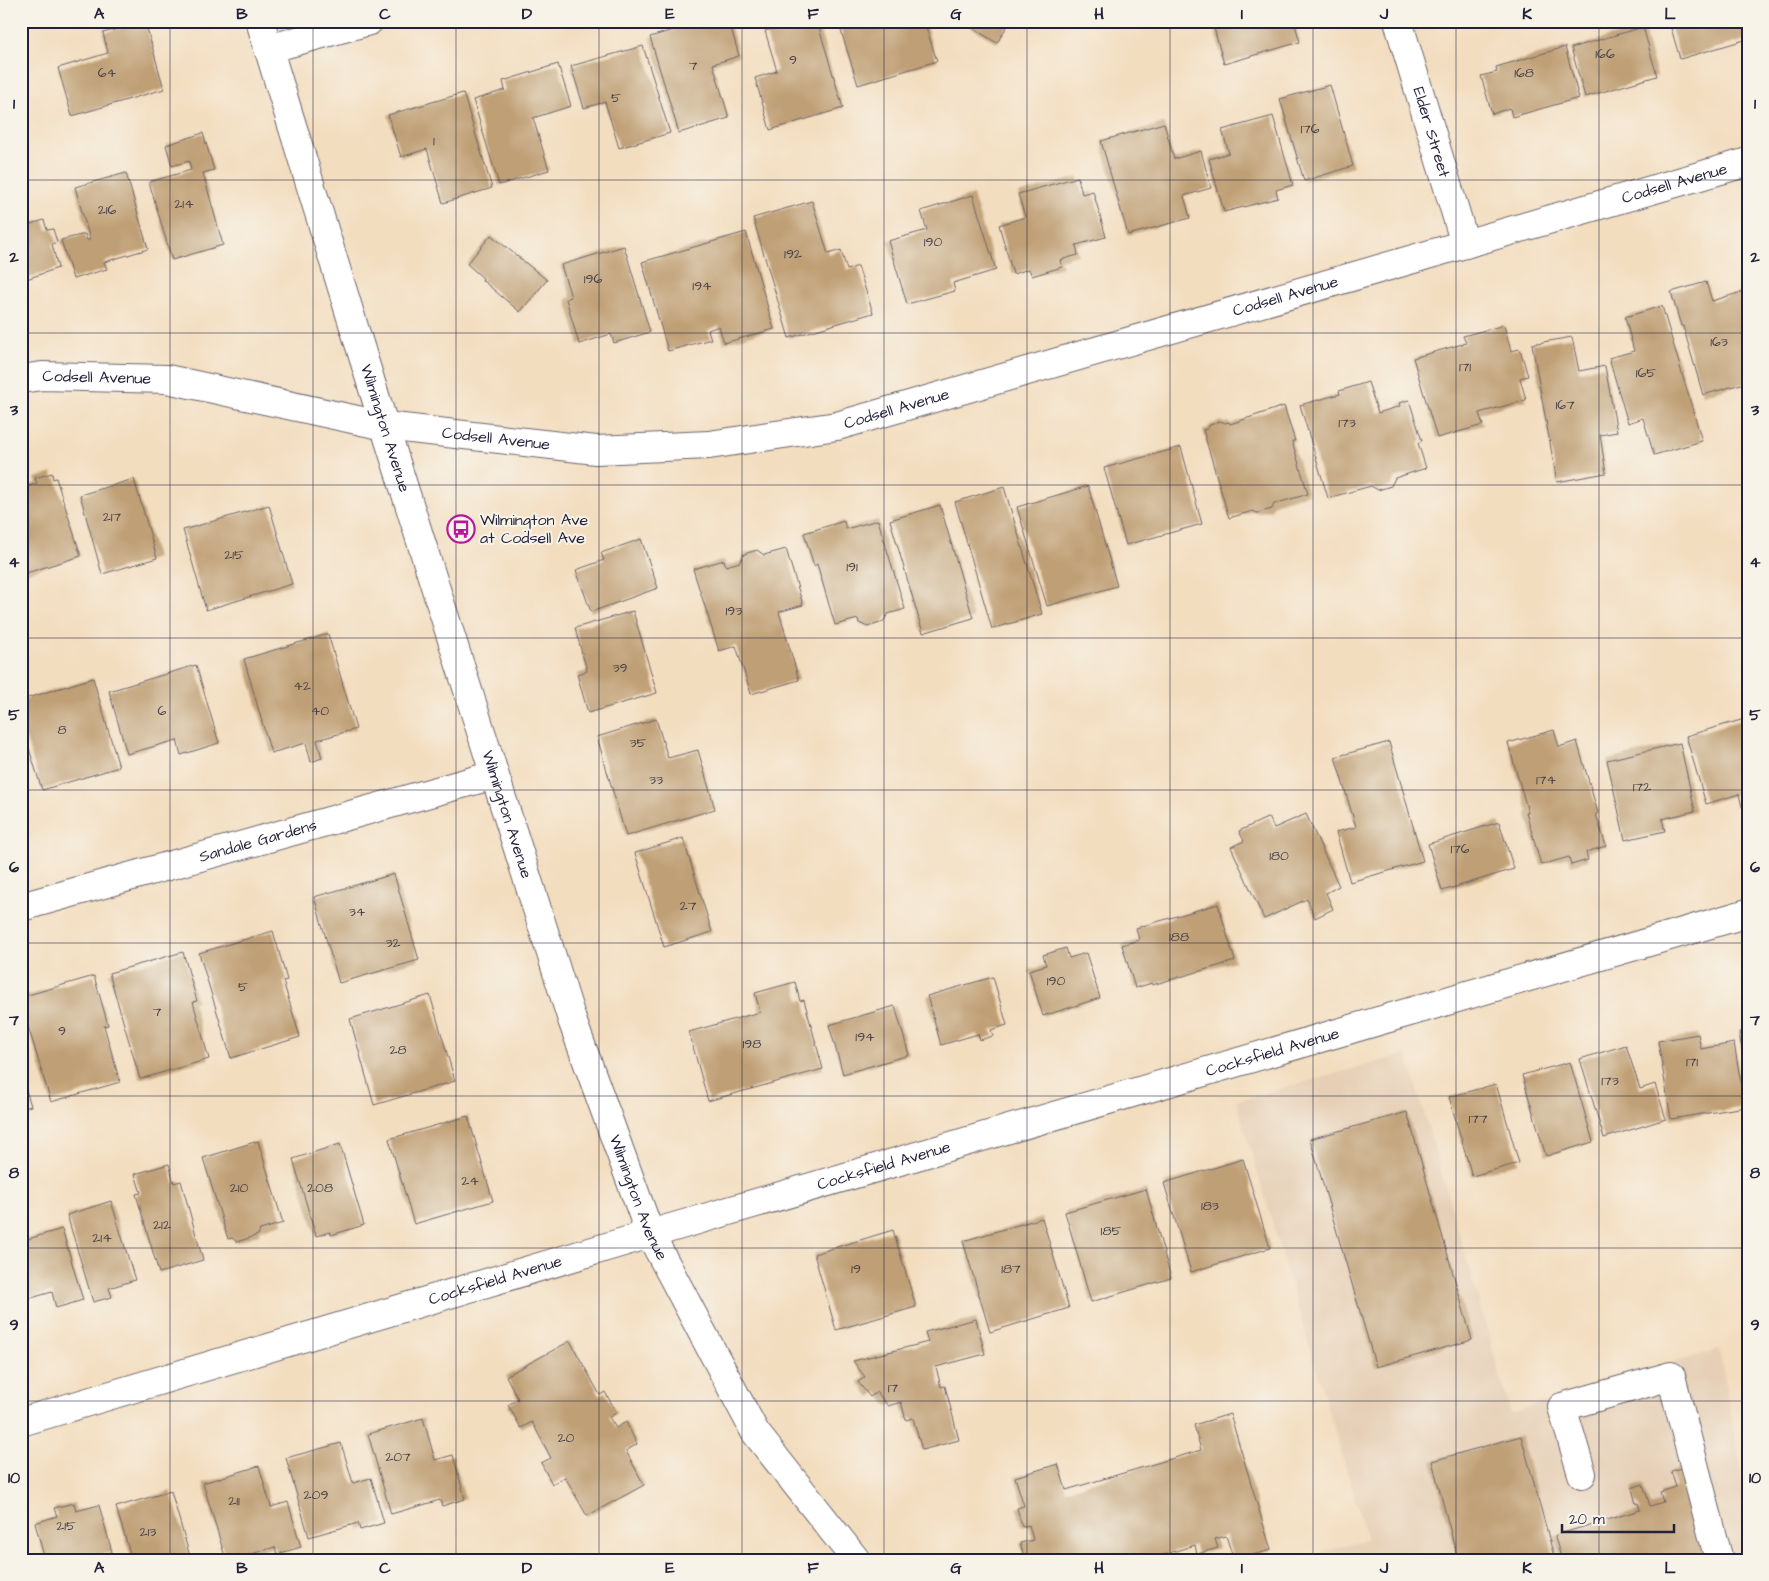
<svg xmlns="http://www.w3.org/2000/svg" width="1769" height="1581" font-family="'Architects Daughter',sans-serif">
	<style>
		.built { fill: #e6cfb6 }
		.building { fill: #bf9f74 }
		.lines { fill: none; stroke-linecap: round; stroke-linejoin: round }
		.minor-casing { stroke: #6b6369; stroke-width: 30 }
		.minor { stroke: #fff; stroke-width: 28 }
		.grid { fill: none; stroke: #22223b; stroke-width: 1; stroke-opacity: 0.55 }
		.labels { text-anchor: middle; dominant-baseline: central; stroke-width: 4; stroke-linejoin: round; paint-order: stroke }
		.number-label { font-size: 14px; fill: #494149 }
		.street-label { font-size: 16px; fill: #22223b; stroke: #f7f3e8 }
		.poi-label { font-size: 16px; fill: #22223b; stroke: #f7f3e8; text-anchor: start }
		.neatline { fill: none; stroke: #22223b; stroke-width: 2 }
		.grid-label { font-size: 16px; text-anchor: middle; font-weight: bold; fill: #22223b }
	</style>
	<rect width="100%" height="100%" fill="#f7f3e8"/>
	<filter id="ink" filterUnits="userSpaceOnUse"><feTurbulence type="fractalNoise" baseFrequency=".02" numOctaves="2"/><feDisplacementMap in="SourceGraphic" scale="10" xChannelSelector="R" yChannelSelector="G"/><feConvolveMatrix kernelMatrix="1 2 1 2 8 2 1 2 1" color-interpolation-filters="sRGB"/></filter>
	<filter id="wash" filterUnits="userSpaceOnUse"><feTurbulence type="fractalNoise" baseFrequency=".0096" numOctaves="4" result="noise"/><feDisplacementMap in="SourceGraphic" scale="20" xChannelSelector="R" yChannelSelector="G"/><feGaussianBlur stdDeviation="1.12" result="paint"/><feColorMatrix in="noise" values="0 0 0 0 0 0 0 0 0 0 0 0 0 0 0 0 0 1.4 0 .05"/><feComposite in="paint" operator="in"/></filter>
	<g filter="url(#wash)">
		<rect width="100%" height="100%" fill="#f3ddbf"/>
		<!-- built -->
		<path class="built" d="M 1407,1054 L 1511,1413 L 1719,1349 L 1748,1507 L 1748,1560 L 1294,1560 L 1367,1539 L 1236,1101 Z"/>
		<g id="blocks">
			<!-- building -->
			<path class="building" d="M 145,21 L 164,89 L 72,116 L 58,68 L 108,53 L 103,33 Z
				M 703,21 L 729,21 L 739,56 L 713,64 L 729,118 L 679,133 L 650,37 Z
				M 798,21 L 817,21 L 843,108 L 770,130 L 755,78 L 777,71 L 765,31 Z
				M 838,21 L 888,21 L 890,27 L 910,21 L 924,21 L 937,61 L 858,85 Z
				M 961,21 L 1010,21 L 997,43 Z
				M 1212,21 L 1294,21 L 1300,42 L 1224,64 Z
				M 1669,21 L 1748,21 L 1748,39 L 1680,59 Z
				M 1643,27 L 1657,76 L 1585,97 L 1571,48 Z
				M 643,46 L 670,133 L 619,148 L 605,102 L 584,108 L 571,66 Z
				M 1565,47 L 1579,98 L 1512,117 L 1510,108 L 1492,114 L 1481,76 L 1497,72 L 1496,67 Z
				M 558,64 L 571,106 L 533,118 L 549,170 L 499,185 L 473,100 L 505,90 L 503,81 Z
				M 1330,85 L 1353,166 L 1304,181 L 1280,99 Z
				M 463,93 L 492,188 L 443,203 L 427,149 L 401,157 L 388,115 Z
				M 1273,116 L 1293,185 L 1276,190 L 1278,198 L 1224,212 L 1209,159 L 1229,153 L 1222,130 Z
				M 1164,123 L 1174,159 L 1201,151 L 1211,188 L 1184,196 L 1190,218 L 1128,235 L 1101,141 Z
				M 203,133 L 214,170 L 203,173 L 223,245 L 172,260 L 149,182 L 191,170 L 189,161 L 172,166 L 166,145 Z
				M 126,173 L 148,249 L 104,262 L 107,269 L 73,279 L 61,240 L 85,234 L 87,240 L 90,240 L 75,187 Z
				M 1078,177 L 1082,194 L 1093,191 L 1106,237 L 1076,245 L 1078,255 L 1060,260 L 1062,267 L 1032,276 L 1029,269 L 1013,274 L 999,225 L 1025,217 L 1018,194 Z
				M 973,195 L 996,270 L 953,283 L 955,291 L 907,304 L 888,241 L 927,230 L 921,211 Z
				M 812,201 L 828,254 L 841,250 L 847,270 L 858,266 L 873,313 L 789,338 L 753,218 Z
				M 44,220 L 47,230 L 53,229 L 57,242 L 52,244 L 58,268 L 21,281 L 21,227 Z
				M 746,232 L 774,329 L 724,343 L 719,326 L 708,330 L 711,339 L 668,351 L 642,262 Z
				M 491,235 L 547,280 L 520,312 L 482,280 L 483,278 L 467,264 Z
				M 624,246 L 650,332 L 614,343 L 611,334 L 579,344 L 566,299 L 571,297 L 561,265 Z
				M 1706,282 L 1712,301 L 1748,290 L 1748,382 L 1703,395 L 1683,326 L 1681,326 L 1671,292 Z
				M 1662,306 L 1702,441 L 1654,455 L 1643,418 L 1628,423 L 1609,358 L 1634,351 L 1625,317 Z
				M 1504,325 L 1511,351 L 1520,349 L 1528,376 L 1520,378 L 1526,400 L 1479,413 L 1483,425 L 1437,438 L 1413,358 L 1466,343 L 1463,336 Z
				M 1572,337 L 1579,371 L 1605,366 L 1617,432 L 1600,435 L 1606,473 L 1557,482 L 1532,344 Z
				M 1368,382 L 1378,413 L 1400,406 L 1399,403 L 1409,400 L 1422,441 L 1418,443 L 1426,468 L 1395,478 L 1391,486 L 1378,490 L 1371,486 L 1328,498 L 1300,405 L 1340,394 L 1339,391 Z
				M 1284,406 L 1295,441 L 1292,441 L 1308,494 L 1274,504 L 1272,509 L 1257,513 L 1253,511 L 1229,518 L 1203,430 L 1207,429 L 1210,425 L 1221,421 L 1225,423 L 1229,422 L 1230,424 Z
				M 1181,447 L 1202,524 L 1126,545 L 1104,468 Z
				M 52,473 L 53,479 L 56,478 L 81,556 L 26,573 L 21,557 L 21,489 L 37,483 L 35,478 Z
				M 134,479 L 157,558 L 102,574 L 80,495 Z
				M 1088,486 L 1117,586 L 1047,606 L 1017,507 Z
				M 1004,487 L 1042,614 L 992,629 L 955,502 Z
				M 269,505 L 292,584 L 206,610 L 183,530 Z
				M 940,505 L 973,618 L 923,633 L 890,520 Z
				M 878,520 L 905,609 L 888,614 L 883,622 L 868,627 L 859,623 L 858,619 L 835,625 L 817,564 L 814,566 L 804,533 L 844,521 L 846,529 Z
				M 641,539 L 658,588 L 591,612 L 576,570 L 604,560 L 601,553 Z
				M 786,549 L 803,605 L 779,612 L 799,680 L 751,694 L 736,646 L 719,651 L 693,569 L 724,560 L 726,566 L 740,562 L 744,554 L 757,550 L 764,555 Z
				M 633,611 L 657,693 L 588,713 L 577,674 L 587,671 L 575,628 Z
				M 328,634 L 356,729 L 317,740 L 322,758 L 311,762 L 306,743 L 271,753 L 244,659 Z
				M 196,665 L 219,743 L 181,755 L 177,740 L 127,754 L 109,691 Z
				M 93,678 L 119,767 L 42,790 L 21,723 L 21,700 Z
				M 1748,718 L 1748,805 L 1742,807 L 1739,794 L 1706,804 L 1686,736 Z
				M 656,719 L 668,758 L 698,750 L 715,809 L 626,836 L 597,737 Z
				M 1554,730 L 1559,747 L 1577,741 L 1598,813 L 1596,814 L 1606,846 L 1586,852 L 1588,860 L 1571,865 L 1569,857 L 1541,865 L 1526,812 L 1528,812 L 1508,743 Z
				M 1389,742 L 1423,861 L 1350,882 L 1336,832 L 1356,827 L 1335,757 Z
				M 1680,743 L 1695,811 L 1662,819 L 1665,831 L 1625,840 L 1607,760 Z
				M 21,772 L 27,790 L 21,792 Z
				M 1306,814 L 1339,886 L 1326,893 L 1333,909 L 1315,918 L 1307,899 L 1264,919 L 1231,847 L 1244,841 L 1239,831 L 1269,817 L 1274,828 Z
				M 1499,822 L 1514,869 L 1442,891 L 1428,844 Z
				M 683,838 L 712,932 L 664,947 L 635,853 Z
				M 394,874 L 419,960 L 339,983 L 314,897 Z
				M 1218,904 L 1235,961 L 1152,985 L 1152,983 L 1135,988 L 1122,945 L 1139,940 L 1136,928 Z
				M 273,931 L 287,980 L 283,981 L 300,1037 L 231,1058 L 199,953 Z
				M 1066,948 L 1069,958 L 1086,953 L 1100,998 L 1043,1016 L 1029,970 L 1046,965 L 1043,955 Z
				M 183,952 L 197,1001 L 193,1002 L 209,1059 L 140,1079 L 109,973 Z
				M 94,976 L 108,1025 L 104,1026 L 120,1082 L 51,1102 L 21,1003 L 21,997 Z
				M 993,977 L 1007,1025 L 991,1030 L 993,1036 L 980,1040 L 978,1034 L 941,1045 L 927,996 Z
				M 795,982 L 800,1001 L 804,1000 L 823,1069 L 708,1101 L 689,1032 L 760,1012 L 755,993 Z
				M 430,995 L 455,1081 L 374,1105 L 350,1019 Z
				M 895,1006 L 909,1055 L 843,1074 L 829,1025 Z
				M 1748,1030 L 1748,1078 L 1747,1078 L 1739,1032 Z
				M 1698,1034 L 1701,1049 L 1734,1043 L 1745,1107 L 1671,1119 L 1658,1041 Z
				M 1626,1045 L 1640,1089 L 1655,1084 L 1666,1119 L 1604,1138 L 1580,1059 Z
				M 1570,1062 L 1593,1142 L 1546,1156 L 1522,1075 Z
				M 21,1074 L 31,1106 L 21,1109 Z
				M 1496,1084 L 1519,1163 L 1472,1176 L 1449,1097 Z
				M 1407,1112 L 1472,1340 L 1376,1367 L 1310,1139 Z
				M 468,1116 L 493,1201 L 414,1224 L 389,1139 Z
				M 258,1141 L 283,1223 L 260,1230 L 258,1235 L 237,1242 L 232,1238 L 228,1239 L 203,1158 Z
				M 340,1144 L 364,1225 L 331,1235 L 330,1232 L 316,1236 L 293,1159 Z
				M 1243,1159 L 1270,1248 L 1191,1272 L 1164,1183 Z
				M 169,1164 L 174,1183 L 181,1181 L 203,1260 L 159,1273 L 136,1194 L 141,1193 L 135,1174 Z
				M 1146,1189 L 1171,1278 L 1091,1302 L 1065,1212 Z
				M 111,1201 L 135,1280 L 109,1288 L 112,1297 L 93,1302 L 67,1215 Z
				M 1042,1218 L 1069,1308 L 990,1332 L 963,1241 Z
				M 62,1229 L 83,1300 L 56,1308 L 52,1292 L 21,1301 L 21,1241 Z
				M 893,1230 L 916,1307 L 836,1330 L 814,1254 Z
				M 976,1319 L 985,1354 L 936,1367 L 941,1387 L 945,1386 L 959,1440 L 922,1450 L 913,1418 L 906,1420 L 901,1402 L 888,1406 L 877,1392 L 870,1397 L 858,1382 L 865,1377 L 853,1361 L 928,1342 L 925,1332 Z
				M 570,1341 L 600,1395 L 605,1392 L 617,1413 L 609,1417 L 616,1428 L 626,1422 L 637,1444 L 626,1451 L 644,1485 L 587,1516 L 565,1477 L 552,1484 L 541,1463 L 551,1458 L 532,1422 L 521,1428 L 508,1405 L 518,1399 L 506,1376 Z
				M 1230,1414 L 1271,1550 L 1234,1560 L 1226,1536 L 1215,1539 L 1218,1548 L 1197,1554 L 1195,1545 L 1147,1560 L 1025,1560 L 1020,1543 L 1033,1540 L 1029,1525 L 1022,1527 L 1017,1508 L 1024,1506 L 1015,1477 L 1058,1464 L 1066,1490 L 1201,1450 L 1194,1425 Z
				M 423,1418 L 435,1460 L 453,1455 L 465,1499 L 442,1506 L 440,1500 L 391,1514 L 368,1434 Z
				M 1521,1436 L 1555,1560 L 1458,1560 L 1432,1461 Z
				M 341,1443 L 353,1483 L 371,1478 L 384,1523 L 360,1530 L 358,1523 L 309,1537 L 286,1458 Z
				M 259,1466 L 271,1507 L 288,1502 L 301,1547 L 277,1554 L 275,1547 L 232,1560 L 226,1560 L 203,1483 Z
				M 1682,1468 L 1709,1560 L 1562,1560 L 1555,1538 L 1556,1535 L 1640,1510 L 1638,1503 L 1636,1504 L 1632,1488 L 1643,1484 L 1650,1506 L 1663,1502 L 1660,1492 L 1676,1487 L 1671,1471 Z
				M 171,1491 L 191,1560 L 132,1560 L 116,1507 Z
				M 74,1503 L 76,1511 L 99,1505 L 112,1552 L 85,1560 L 45,1560 L 35,1523 L 57,1516 L 54,1508 Z"/>
		</g>
	</g>
	<g filter="url(#ink)">
		<use href="#blocks" fill-opacity="0" stroke="#6b6369" stroke-width="1"/>
		<g class="lines">
			<!-- minor casing -->
			<g class="minor-casing">
				<g id="minor">
					<path id="s1" d="M 260,21 L 381,415 L 572,1020 L 650,1234 L 755,1432 L 856,1560"/>
					<path id="s2" d="M 1398,21 L 1465,244"/>
					<path d="M 268,49 L 369,21"/>
					<path id="s3" d="M 21,379 L 42,376 L 167,379 L 385,426 L 596,450 L 709,445 L 837,426 L 1748,162"/>
					<path id="s4" d="M 21,907 L 494,775"/>
					<path id="s5" d="M 21,1422 L 650,1234 L 1748,913"/>
					<path d="M 1582,1474 L 1562,1407 L 1671,1376 L 1719,1560"/>
				</g>
			</g>
			<!-- minor -->
			<use href="#minor" class="minor"/>
		</g>
	</g>
	<!-- grid -->
	<path class="grid" d="M 170,21 L 170,1560M 313,21 L 313,1560M 456,21 L 456,1560M 599,21 L 599,1560M 742,21 L 742,1560M 884,21 L 884,1560M 1027,21 L 1027,1560M 1170,21 L 1170,1560M 1313,21 L 1313,1560M 1456,21 L 1456,1560M 1599,21 L 1599,1560M 21,180 L 1748,180M 21,333 L 1748,333M 21,485 L 1748,485M 21,638 L 1748,638M 21,790 L 1748,790M 21,943 L 1748,943M 21,1096 L 1748,1096M 21,1248 L 1748,1248M 21,1401 L 1748,1401"/>
	<!-- icons -->
	<defs>
		<g id="bus-ring" transform="scale(1.4375)"><circle r="9.5" fill="#f7f3e8" stroke="#b5179e" stroke-width="1.5"/><path d="M-5-6H5V4H4V6H2V4H-2V6H-4V4H-5ZM-3.5-4V0h7V-4ZM-3.5 1.2v1.5H-2V1.2ZM2 1.2v1.5H3.5V1.2Z" fill="#b5179e"/></g>
	</defs>
	<g fill-rule="evenodd">
		<use href="#bus-ring" x="461" y="529"/>
	</g>
	<g class="labels">
		<!-- number labels -->
		<g class="number-label">
			<text x="1605" y="54">166</text>
			<text x="793" y="60">9</text>
			<text x="693" y="66">7</text>
			<text x="107" y="73">64</text>
			<text x="1524" y="73">168</text>
			<text x="616" y="98">5</text>
			<text x="1310" y="129">176</text>
			<text x="434" y="141">1</text>
			<text x="184" y="204">214</text>
			<text x="107" y="210">216</text>
			<text x="933" y="242">190</text>
			<text x="793" y="254">192</text>
			<text x="593" y="279">196</text>
			<text x="702" y="286">194</text>
			<text x="1719" y="342">163</text>
			<text x="1465" y="367">171</text>
			<text x="1646" y="373">165</text>
			<text x="1565" y="405">167</text>
			<text x="1347" y="423">173</text>
			<text x="112" y="517">217</text>
			<text x="234" y="555">215</text>
			<text x="852" y="567">191</text>
			<text x="734" y="611">193</text>
			<text x="620" y="668">39</text>
			<text x="302" y="686">42</text>
			<text x="162" y="711">6</text>
			<text x="320" y="711">40</text>
			<text x="62" y="730">8</text>
			<text x="638" y="743">35</text>
			<text x="656" y="780">33</text>
			<text x="1546" y="780">174</text>
			<text x="1642" y="787">172</text>
			<text x="1460" y="849">176</text>
			<text x="1279" y="856">180</text>
			<text x="688" y="906">27</text>
			<text x="357" y="912">34</text>
			<text x="1179" y="937">188</text>
			<text x="393" y="943">32</text>
			<text x="1056" y="981">190</text>
			<text x="243" y="987">5</text>
			<text x="157" y="1012">7</text>
			<text x="62" y="1031">9</text>
			<text x="865" y="1037">194</text>
			<text x="752" y="1044">198</text>
			<text x="398" y="1050">28</text>
			<text x="1692" y="1062">171</text>
			<text x="1610" y="1081">173</text>
			<text x="1478" y="1119">177</text>
			<text x="470" y="1181">24</text>
			<text x="239" y="1188">210</text>
			<text x="320" y="1188">208</text>
			<text x="1210" y="1206">183</text>
			<text x="162" y="1225">212</text>
			<text x="1111" y="1231">185</text>
			<text x="102" y="1238">214</text>
			<text x="856" y="1269">19</text>
			<text x="1011" y="1269">187</text>
			<text x="893" y="1388">17</text>
			<text x="566" y="1438">20</text>
			<text x="398" y="1457">207</text>
			<text x="316" y="1495">209</text>
			<text x="234" y="1501">211</text>
			<text x="66" y="1526">215</text>
			<text x="148" y="1532">213</text>
		</g>
		<!-- street labels -->
		<g class="street-label">
			<text stroke="none"><textPath href="#s2" startOffset="116">Elder Street</textPath></text>
			<text stroke="none"><textPath href="#s3" startOffset="1696">Codsell Avenue</textPath></text>
			<text stroke="none"><textPath href="#s3" startOffset="1291">Codsell Avenue</textPath></text>
			<text stroke="none"><textPath href="#s3" startOffset="76">Codsell Avenue</textPath></text>
			<text stroke="none"><textPath href="#s3" startOffset="886">Codsell Avenue</textPath></text>
			<text stroke="none"><textPath href="#s1" startOffset="426">Wilmington Avenue</textPath></text>
			<text stroke="none"><textPath href="#s3" startOffset="481">Codsell Avenue</textPath></text>
			<text stroke="none"><textPath href="#s1" startOffset="831">Wilmington Avenue</textPath></text>
			<text stroke="none"><textPath href="#s4" startOffset="246">Sandale Gardens</textPath></text>
			<text stroke="none"><textPath href="#s5" startOffset="1305">Cocksfield Avenue</textPath></text>
			<text stroke="none"><textPath href="#s5" startOffset="900">Cocksfield Avenue</textPath></text>
			<text stroke="none"><textPath href="#s1" startOffset="1236">Wilmington Avenue</textPath></text>
			<text stroke="none"><textPath href="#s5" startOffset="495">Cocksfield Avenue</textPath></text>
		</g>
		<!-- poi labels -->
		<g class="poi-label">
			<text x="480" y="520">Wilmington Ave<tspan x="480" dy="18">at Codsell Ave</tspan></text>
		</g>
	</g>
	<!-- margin -->
	<rect width="1769" height="1581" fill="none" stroke="#f7f3e8" stroke-width="55"/>
	<!-- scale -->
	<path d="M1562 1524v8h112v-8" fill="none" stroke="#22223b" stroke-width="2.5"/>
	<text x="1569" y="1524" font-size="15" fill="#22223b" stroke="#f7f3e8" stroke-width="4" paint-order="stroke">20 m</text>
	<rect x="28" y="28" width="1714" height="1526" class="neatline"/>
	<g class="grid-label">
		<text x="99" y="19">A</text>
		<text x="242" y="19">B</text>
		<text x="385" y="19">C</text>
		<text x="527" y="19">D</text>
		<text x="670" y="19">E</text>
		<text x="813" y="19">F</text>
		<text x="956" y="19">G</text>
		<text x="1099" y="19">H</text>
		<text x="1242" y="19">I</text>
		<text x="1384" y="19">J</text>
		<text x="1527" y="19">K</text>
		<text x="1670" y="19">L</text>
		<text x="14" y="109">1</text>
		<text x="1755" y="109">1</text>
		<text x="14" y="262">2</text>
		<text x="1755" y="262">2</text>
		<text x="14" y="415">3</text>
		<text x="1755" y="415">3</text>
		<text x="14" y="567">4</text>
		<text x="1755" y="567">4</text>
		<text x="14" y="720">5</text>
		<text x="1755" y="720">5</text>
		<text x="14" y="872">6</text>
		<text x="1755" y="872">6</text>
		<text x="14" y="1025">7</text>
		<text x="1755" y="1025">7</text>
		<text x="14" y="1178">8</text>
		<text x="1755" y="1178">8</text>
		<text x="14" y="1330">9</text>
		<text x="1755" y="1330">9</text>
		<text x="14" y="1483">10</text>
		<text x="1755" y="1483">10</text>
		<text x="99" y="1573">A</text>
		<text x="242" y="1573">B</text>
		<text x="385" y="1573">C</text>
		<text x="527" y="1573">D</text>
		<text x="670" y="1573">E</text>
		<text x="813" y="1573">F</text>
		<text x="956" y="1573">G</text>
		<text x="1099" y="1573">H</text>
		<text x="1242" y="1573">I</text>
		<text x="1384" y="1573">J</text>
		<text x="1527" y="1573">K</text>
		<text x="1670" y="1573">L</text>
	</g>
</svg>
